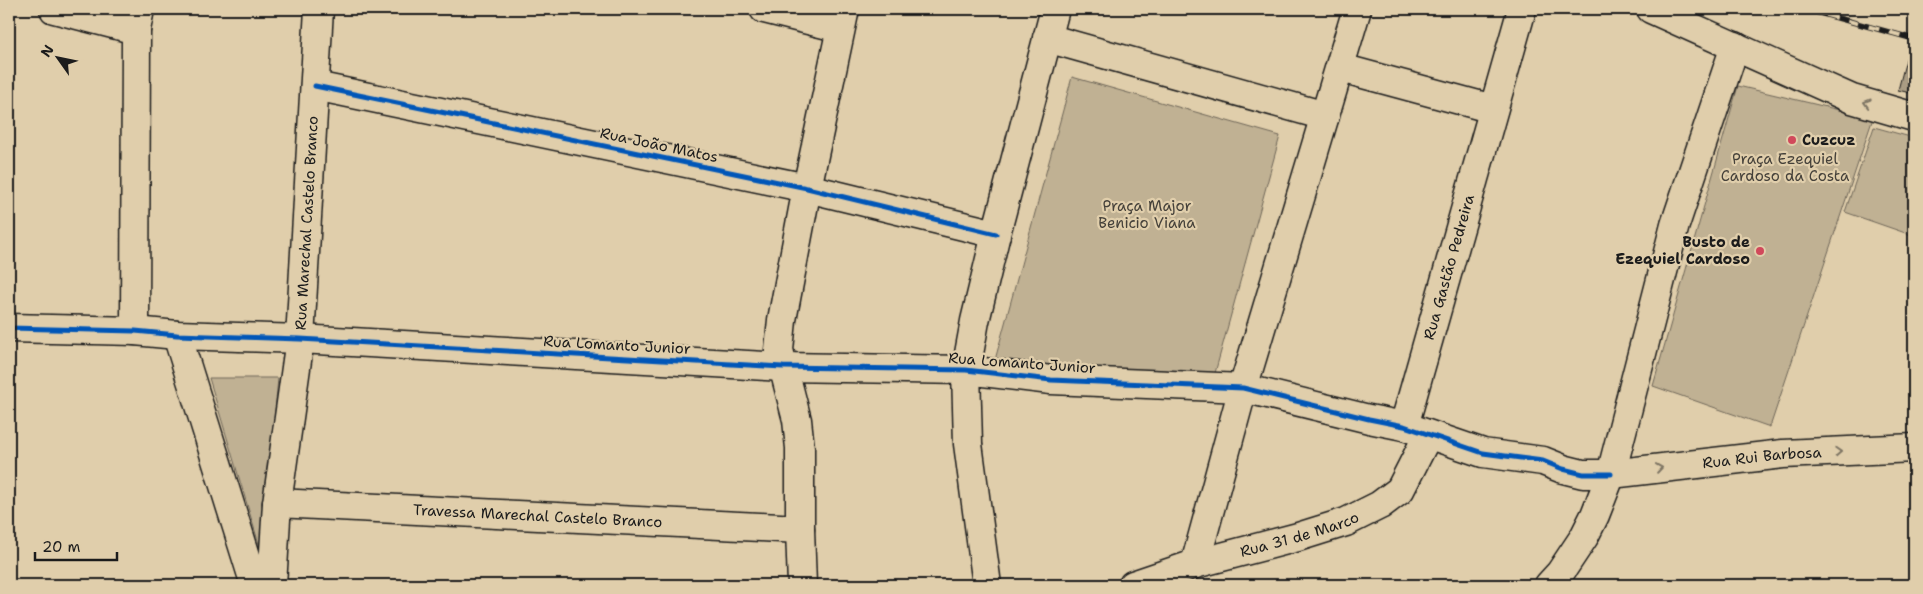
<svg xmlns="http://www.w3.org/2000/svg" width="1923" height="594" font-family="'Shantell Sans',sans-serif">
	<style>
		.green { fill: #c0b193; stroke: #6e6658 }
		.building { fill: #aa9c83; stroke: #1c1c1c }
		.lines { fill: none; stroke-linecap: round; stroke-linejoin: round }
		.minor-casing { stroke: #1c1c1c; stroke-width: 31 }
		.major-casing { stroke: #1c1c1c; stroke-width: 31 }
		.minor { stroke: #e0ceab; stroke-width: 28 }
		.major { stroke: #e0ceab; stroke-width: 28 }
		.rail-casing { stroke: #1c1c1c; stroke-width: 5.5 }
		.rail { stroke: #e0ceab; stroke-width: 4; stroke-dasharray: 11; stroke-linecap: butt }
		.cycleway-casing { stroke: #e0ceab; stroke-width: 8 }
		.cycleway { stroke: #0057b8; stroke-width: 5 }
		.oneway { stroke: #7e7564 }
		.poi-dot { fill: #d1495b; stroke: #e0ceab; stroke-width: 2 }
		.labels { text-anchor: middle; dominant-baseline: central; stroke-width: 4.5; stroke-linejoin: round; paint-order: stroke }
		.poi-label { font-size: 15px; font-weight: bold; fill: #1c1c1c; stroke: #e0ceab; text-anchor: start }
		.street-label { font-size: 15px; fill: #1c1c1c; stroke: #e0ceab }
		.park-label { font-size: 15px; fill: #45413a; stroke: #e0ceab }
	</style>
	<rect width="100%" height="100%" fill="#e0ceab"/>
	<filter id="ink" filterUnits="userSpaceOnUse"><feTurbulence type="fractalNoise" baseFrequency=".02" numOctaves="2"/><feDisplacementMap in="SourceGraphic" scale="10" xChannelSelector="R" yChannelSelector="G"/><feConvolveMatrix kernelMatrix="1 2 1 2 8 2 1 2 1" color-interpolation-filters="sRGB"/></filter>
	<g filter="url(#ink)">
		<!-- green -->
		<path class="green" d="M 1072,77 L 1280,136 L 1215,373 L 992,371 Z
			M 1738,86 L 1873,118 L 1770,427 L 1653,386 Z
			M 1874,127 L 1914,138 L 1914,236 L 1845,212 Z
			M 209,378 L 278,378 L 262,554 Z"/>
		<!-- building -->
		<path class="building" d="M 1908,52 L 1914,54 L 1914,94 L 1898,90 Z"/>
		<g class="lines">
			<!-- minor casing -->
			<g class="minor-casing">
				<g id="minor">
					<path d="M 54,9 L 136,30"/>
					<path d="M 764,9 L 840,28"/>
					<path d="M 1047,38 L 1325,116"/>
					<path d="M 1341,68 L 1493,109"/>
					<path d="M 315,86 L 807,188 L 996,234"/>
					<path d="M 9,328 L 135,331 L 177,335 L 300,339 L 783,367 L 966,370 L 1051,380 L 1243,388 L 1369,419 L 1404,426 L 1483,453 L 1543,461 L 1563,469 L 1583,474 L 1611,474"/>
					<path d="M 135,331 L 136,30 L 140,9"/>
					<path d="M 177,335 L 255,585"/>
					<path id="s1" d="M 1404,426 L 1522,9"/>
					<path id="s2" d="M 277,503 L 800,529"/>
					<path d="M 1195,564 L 1243,388 L 1357,9"/>
					<path id="s3" d="M 272,585 L 277,503 L 300,339 L 319,9"/>
					<path d="M 802,585 L 800,529 L 800,448 L 797,420 L 779,350 L 782,320 L 807,188 L 845,9"/>
					<path d="M 987,585 L 968,444 L 966,370 L 975,321 L 996,234 L 1055,9"/>
					<path id="s4" d="M 1133,585 L 1195,564 L 1298,537 L 1346,522 L 1380,505 L 1400,490 L 1428,435"/>
				</g>
			</g>
			<!-- major casing -->
			<g class="major-casing">
				<g id="major">
					<path d="M 1651,9 L 1852,99 L 1914,117"/>
					<path id="s5" d="M 1611,474 L 1783,454 L 1914,448"/>
					<path d="M 1549,585 L 1560,573 L 1584,537 L 1595,515 L 1611,474 L 1675,225 L 1735,46"/>
				</g>
			</g>
			<!-- minor -->
			<use href="#minor" class="minor"/>
			<!-- major -->
			<use href="#major" class="major"/>
			<!-- rail casing -->
			<g class="rail-casing">
				<path id="rail" d="M 1805,9 L 1914,39"/>
			</g>
			<!-- rail -->
			<use href="#rail" class="rail"/>
			<!-- cycleway casing -->
			<g class="cycleway-casing">
				<path id="cycleway" d="M 315,86 L 807,188 L 996,234
					M 9,328 L 135,331 L 177,335 L 300,339 L 783,367 L 966,370 L 1051,380 L 1243,388 L 1369,419 L 1404,426 L 1483,453 L 1543,461 L 1563,469 L 1583,474 L 1611,474"/>
			</g>
			<!-- cycleway -->
			<use href="#cycleway" class="cycleway"/>
		</g>
		<!-- one-way arrows -->
		<defs><path id="oneway-chevron" d="M-2-3.5L2.5 0L-2 3.5" fill="none" stroke-width="1.6" stroke-linecap="round" stroke-linejoin="round" transform="scale(1.25)"/></defs>
		<g class="oneway">
			<use href="#oneway-chevron" transform="translate(1867 103) rotate(-164)"/>
			<use href="#oneway-chevron" transform="translate(1838 452) rotate(-3)"/>
			<use href="#oneway-chevron" transform="translate(1659 468) rotate(-8)"/>
		</g>
	</g>
	<!-- markers -->
	<g class="poi-dot">
		<circle cx="1792" cy="140" r="5"/>
		<circle cx="1760" cy="251" r="5"/>
	</g>
	<g class="labels">
		<!-- poi labels -->
		<g class="poi-label">
			<text x="1802" y="140">Cuzcuz</text>
			<text x="1750" y="242" text-anchor="end">Busto de<tspan x="1750" dy="17">Ezequiel Cardoso</tspan></text>
		</g>
		<!-- street labels -->
		<g class="street-label">
			<text transform="translate(659 145) rotate(12)">Rua João Matos</text>
			<text stroke="none"><textPath href="#s3" startOffset="364">Rua Marechal Castelo Branco</textPath></text>
			<text stroke="none"><textPath href="#s1" startOffset="165">Rua Gastão Pedreira</textPath></text>
			<text transform="translate(617 345) rotate(3)">Rua Lomanto Junior</text>
			<text transform="translate(1022 363) rotate(4)">Rua Lomanto Junior</text>
			<text stroke="none"><textPath href="#s5" startOffset="152">Rua Rui Barbosa</textPath></text>
			<text stroke="none"><textPath href="#s2" startOffset="261">Travessa Marechal Castelo Branco</textPath></text>
			<text stroke="none"><textPath href="#s4" startOffset="174">Rua 31 de Marco</textPath></text>
		</g>
		<!-- park labels -->
		<g class="park-label">
			<text x="1785" y="159">Praça Ezequiel<tspan x="1785" dy="17">Cardoso da Costa</tspan></text>
			<text x="1147" y="206">Praça Major<tspan x="1147" dy="17">Benicio Viana</tspan></text>
		</g>
	</g>
	<!-- margin -->
	<rect width="1923" height="594" fill="none" stroke="#e0ceab" stroke-width="30"/>
	<rect x="15" y="15" width="1893" height="564" fill="none" stroke="#1c1c1c" stroke-width="2" filter="url(#ink)"/>
	<!-- north arrow -->
	<g transform="translate(58 58) rotate(303)" stroke="#e0ceab" stroke-width="4" paint-order="stroke">
	<path d="M0-4L9 19L0 12L-9 19Z" fill="#1c1c1c"/>
	<text y="-8" font-size="14" font-weight="bold" text-anchor="middle" fill="#1c1c1c">N</text>
	</g>
	<!-- scale -->
	<path d="M35 552v8h82v-8" fill="none" stroke="#1c1c1c" stroke-width="2.5"/>
	<text x="42" y="552" font-size="15" fill="#1c1c1c" stroke="#e0ceab" stroke-width="4" paint-order="stroke">20 m</text>
</svg>
